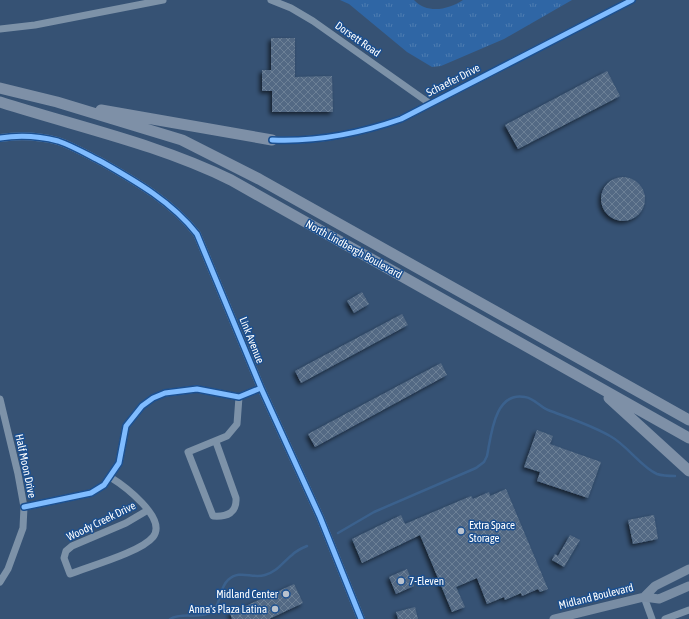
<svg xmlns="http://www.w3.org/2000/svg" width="689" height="619" font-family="'Asap Condensed',sans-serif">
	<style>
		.grass { fill: url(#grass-tufts) }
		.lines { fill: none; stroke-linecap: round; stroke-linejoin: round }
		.stream { stroke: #3b618d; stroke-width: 2.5 }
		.building { fill: url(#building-cross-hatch); filter: url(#shadow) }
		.minor { stroke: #7d92a8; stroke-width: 7 }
		.tertiary { stroke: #7d92a8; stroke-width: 8 }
		.secondary { stroke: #798da4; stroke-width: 9 }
		.trunk { stroke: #7e90a7; stroke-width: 11 }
		.cycleway-casing { stroke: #1b4f8f; stroke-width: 8 }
		.cycleway { stroke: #80bcff; stroke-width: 5 }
		.poi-dot { fill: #b9c2ce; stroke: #1b4f8f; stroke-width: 1.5 }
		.labels { text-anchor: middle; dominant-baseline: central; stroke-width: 3; stroke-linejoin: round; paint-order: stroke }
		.street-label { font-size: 11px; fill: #fff; stroke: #1b4f8f }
		.poi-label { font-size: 11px; fill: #fff; stroke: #1b4f8f; text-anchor: start }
	</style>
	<defs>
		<pattern id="grass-tufts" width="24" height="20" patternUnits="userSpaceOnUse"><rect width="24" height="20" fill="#2f66a5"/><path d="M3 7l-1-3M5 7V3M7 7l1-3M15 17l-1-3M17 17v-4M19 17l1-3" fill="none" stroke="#4e7db2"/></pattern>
		<pattern id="building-cross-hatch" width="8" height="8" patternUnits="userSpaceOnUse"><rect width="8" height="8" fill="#526984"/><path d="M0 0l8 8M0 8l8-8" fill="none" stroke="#6c8096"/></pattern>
		<filter id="shadow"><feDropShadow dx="-2.5" dy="2.5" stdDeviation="2" flood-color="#0009"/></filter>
	</defs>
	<rect width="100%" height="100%" fill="#365274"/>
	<!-- grass -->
	<path class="grass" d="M 340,0 L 414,0 C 427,14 448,10 463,0 L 572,0 L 504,39 L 441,66 L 432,67 L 407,52 L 349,4 Z"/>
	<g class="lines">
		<!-- stream -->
		<path class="stream" d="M 338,533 L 374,512 L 476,468 L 484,462 L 487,456 C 491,437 494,391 525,397 C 534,398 540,407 548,410 C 569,418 591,425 610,436 C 627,445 641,467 657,474 C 663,476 669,476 675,476
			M 170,619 C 182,612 196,619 209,613 C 222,607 218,589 228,580 C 240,569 251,579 265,575 C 277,572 283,562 292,555 C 296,551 302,548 307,546"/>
	</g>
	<!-- building -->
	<path class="building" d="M 271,38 L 295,38 L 295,77 L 332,76 L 333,112 L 272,112 L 272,91 L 262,91 L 262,70 L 271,70 Z
		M 607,71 L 620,96 L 518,149 L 505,125 Z
		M601 199a22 22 0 1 1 44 0a22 22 0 1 1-44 0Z
		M 362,292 L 369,304 L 354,313 L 347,301 Z
		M 402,314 L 408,325 L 301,383 L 295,371 Z
		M 441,363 L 447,375 L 315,447 L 308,434 Z
		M 537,430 L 553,436 L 550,444 L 601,462 L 588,498 L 537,481 L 540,472 L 524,467 Z
		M 506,489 L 548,589 L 540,592 L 538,589 L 522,596 L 521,593 L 505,600 L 504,597 L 487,604 L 477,578 L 456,587 L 465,607 L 452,612 L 420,535 L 362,563 L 352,539 L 401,515 L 405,524 L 471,496 L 473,499 L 489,492 L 490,496 Z
		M 654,515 L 658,539 L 633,544 L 628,520 Z
		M 570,535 L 580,540 L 564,567 L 552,560 L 555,554 L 558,556 Z
		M 407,569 L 414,586 L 396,594 L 389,577 Z
		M 294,584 L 303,603 L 269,619 L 232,619 L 230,613 Z
		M 415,607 L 418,619 L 398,619 L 396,612 Z"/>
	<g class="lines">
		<!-- minor -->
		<path class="minor" d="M 271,0 L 291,8 L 313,21 L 429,103
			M 0,29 L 35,25 L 163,0
			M 272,140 C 317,142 358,134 401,119 L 632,0
			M 0,399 L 18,474 L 24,507 L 23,528 L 8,569 L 0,582
			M 216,442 L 236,498 C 237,513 227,517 213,516 L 188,452 L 227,436 L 237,424 L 239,397
			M 110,477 C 123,485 168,518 153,537 C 141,552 90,566 70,574 L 64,558 L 66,551 L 72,546 L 126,523 L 148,510
			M 24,507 L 91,493 L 104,485 L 119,463 L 126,426 L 142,406 L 153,398 L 165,393 L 197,389 L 239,397 L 261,388
			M 644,597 L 652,619
			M 665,619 L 689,610"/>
		<!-- tertiary -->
		<path class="tertiary" d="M 0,138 C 19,135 39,136 58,141 C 73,146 88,155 102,162 C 137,182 172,202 197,234 L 261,388 L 320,517 L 361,619"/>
		<!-- secondary -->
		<path class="secondary" d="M 644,597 L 655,586 L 689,569
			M 554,619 L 644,597 L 659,599 L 689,586"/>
		<!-- trunk -->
		<path class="trunk" d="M 0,88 L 57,102 L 182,140 L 259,179 L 689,420
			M 0,102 C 78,127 158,144 231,180 L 689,438
			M 101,110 L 272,140
			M 609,398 L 689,471"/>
		<!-- cycleway casing -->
		<g class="cycleway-casing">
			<path id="cycleway" d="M 0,138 C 19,135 39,136 58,141 C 73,146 88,155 102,162 C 137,182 172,202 197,234 L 261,388 L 320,517 L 361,619
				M 272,140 C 317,142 358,134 401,119 L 632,0
				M 24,507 L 91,493 L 104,485 L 119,463 L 126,426 L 142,406 L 153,398 L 165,393 L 197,389 L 239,397 L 261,388"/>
		</g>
		<!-- cycleway -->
		<use href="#cycleway" class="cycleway"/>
	</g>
	<!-- markers -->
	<g class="poi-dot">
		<circle cx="461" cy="531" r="4"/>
		<circle cx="401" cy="581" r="4"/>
		<circle cx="286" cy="594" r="4"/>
		<circle cx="275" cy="609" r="4"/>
	</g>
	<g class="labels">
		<!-- street labels -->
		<g class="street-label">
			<text transform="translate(358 39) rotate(35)">Dorsett Road</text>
			<text transform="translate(453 80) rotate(-27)">Schaefer Drive</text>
			<text transform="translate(354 249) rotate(29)">North Lindbergh Boulevard</text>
			<text transform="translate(252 340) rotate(68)">Link Avenue</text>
			<text transform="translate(26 466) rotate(78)">Half Moon Drive</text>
			<text transform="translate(101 521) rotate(-26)">Woody Creek Drive</text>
			<text transform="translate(596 596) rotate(-14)">Midland Boulevard</text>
		</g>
		<!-- poi labels -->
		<g class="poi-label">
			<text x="469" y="525">Extra Space<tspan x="469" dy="13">Storage</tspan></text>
			<text x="409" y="581">7-Eleven</text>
			<text x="278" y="594" text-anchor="end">Midland Center</text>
			<text x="267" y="609" text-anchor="end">Anna's Plaza Latina</text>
		</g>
	</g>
</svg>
